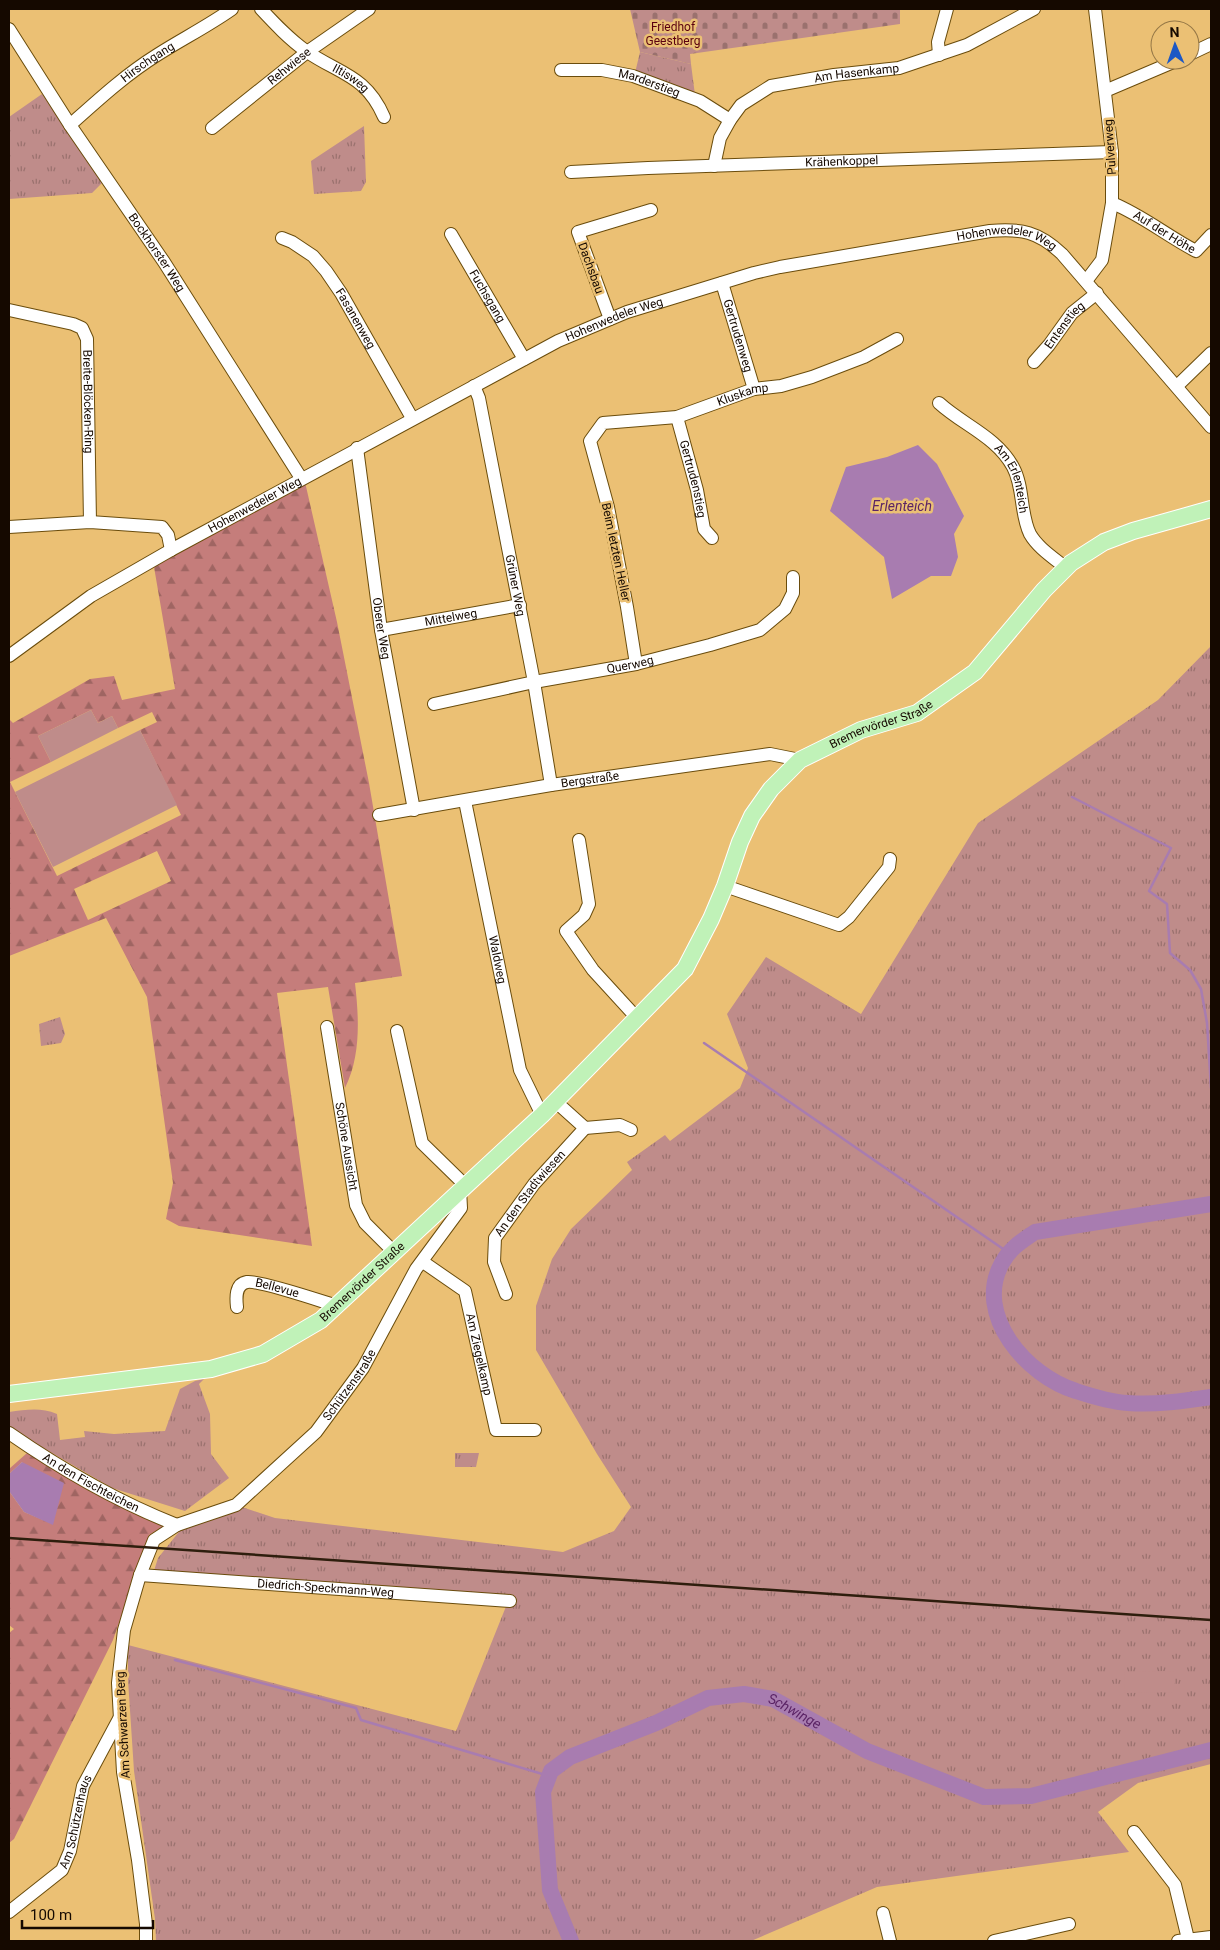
<svg xmlns="http://www.w3.org/2000/svg" width="1220" height="1950" font-family="Roboto,sans-serif">
	<style>
		.grass { fill: url(#grass-tufts) }
		.forest { fill: url(#forest-firs); fill-rule: evenodd }
		.cemetery { fill: url(#cemetery-stones) }
		.pitch { fill: #bf8c8a }
		.water { fill: #a87cb0 }
		.lines { fill: none; stroke-linecap: round; stroke-linejoin: round }
		.stream { stroke: #a87cb0; stroke-width: 2.5 }
		.river { stroke: #a87cb0; stroke-width: 16 }
		.minor-casing { stroke: #6a4c0c; stroke-width: 14 }
		.major-casing { stroke: #fff; stroke-width: 18 }
		.minor { stroke: #fff; stroke-width: 12 }
		.major { stroke: #c0f2b8; stroke-width: 16 }
		.rail { stroke: #2e1e0d; stroke-width: 2.5 }
		.labels { text-anchor: middle; dominant-baseline: central; stroke-width: 5; stroke-linejoin: round; paint-order: stroke }
		.park-label { font-size: 12px; fill: #5a000f; stroke: #ebc074 }
		.street-label { font-size: 12px; fill: #150900; stroke: #ebc074 }
		.water-label { font-size: 14px; font-style: italic; fill: #5b2465; stroke: #ebc074 }
	</style>
	<defs>
		<pattern id="grass-tufts" width="24" height="20" patternUnits="userSpaceOnUse" patternTransform="scale(1.25)"><rect width="24" height="20" fill="#bf8c8a"/><path d="M3 7l-1-3M5 7V3M7 7l1-3M15 17l-1-3M17 17v-4M19 17l1-3" fill="none" stroke="#9a716e"/></pattern>
		<pattern id="forest-firs" width="22" height="20" patternUnits="userSpaceOnUse" patternTransform="scale(1.25)"><rect width="22" height="20" fill="#c57d7b"/><path d="M5 1l3.5 6h-7zM16 11l3.5 6h-7z" fill="#9f6562"/></pattern>
		<pattern id="cemetery-stones" width="16" height="16" patternUnits="userSpaceOnUse" patternTransform="scale(1.25)"><rect width="16" height="16" fill="#bf8c8a"/><path d="M2 7V4a2 2 0 0 1 4 0v3zM10 15v-3a2 2 0 0 1 4 0v3z" fill="#9a716e"/></pattern>
	</defs>
	<rect width="100%" height="100%" fill="#ebc074"/>
	<!-- grass -->
	<path class="grass" d="M 640,52 L 691,64 L 695,95 L 635,73 Z
		M 42,94 L 103,182 L 92,193 L 9,199 L 9,117 Z
		M 364,126 L 366,182 L 361,191 L 314,194 L 311,161 Z
		M 1211,646 L 1211,1764 L 1138,1783 L 1098,1812 L 1129,1852 L 877,1887 L 751,1941 L 156,1941 L 155,1919 L 134,1771 L 128,1680 L 128,1645 L 456,1731 L 509,1599 L 153,1574 L 158,1558 L 182,1528 L 242,1507 L 275,1518 L 563,1552 L 614,1531 L 631,1507 L 597,1454 L 536,1350 L 536,1306 L 552,1259 L 571,1229 L 632,1170 L 627,1162 L 665,1135 L 670,1141 L 740,1088 L 748,1068 L 727,1014 L 766,957 L 861,1014 L 978,823 L 1158,700 Z
		M 60,1017 L 65,1034 L 61,1043 L 41,1046 L 39,1024 Z
		M 204,1379 L 199,1384 L 210,1414 L 211,1454 L 229,1478 L 185,1511 L 112,1488 L 9,1428 L 9,1412 C 26,1410 40,1407 57,1414 L 60,1440 L 85,1437 L 84,1431 L 114,1434 L 165,1431 L 180,1389 L 195,1381 Z
		M 455,1453 L 479,1453 L 476,1467 L 455,1467 Z"/>
	<!-- forest -->
	<path class="forest" d="M 305,482 L 337,622 L 369,783 L 402,976 L 355,983 C 359,1018 361,1056 345,1088 L 328,987 L 277,993 L 312,1246 L 179,1226 L 166,1219 L 173,1183 L 147,997 L 106,918 L 9,956 L 9,719 L 13,723 L 90,679 L 114,676 L 122,700 L 175,689 L 154,567 ZM 91,710 L 98,723 L 112,716 L 118,728 L 152,712 L 157,722 L 140,730 L 181,815 L 57,876 L 10,782 L 51,762 L 38,736 ZM 157,851 L 171,881 L 88,920 L 74,889 Z
		M 27,1453 L 102,1496 L 164,1526 L 149,1535 L 113,1640 L 14,1839 L 9,1843 L 9,1633 L 14,1629 L 9,1625 L 9,1491 L 24,1512 L 53,1524 L 22,1462 L 9,1474 L 9,1469 Z"/>
	<!-- cemetery -->
	<path class="cemetery" d="M 630,9 L 900,9 L 900,24 L 690,54 L 691,64 L 640,52 Z"/>
	<!-- pitch -->
	<path class="pitch" d="M 91,710 L 98,723 L 112,716 L 118,728 L 51,762 L 38,736 Z
		M 140,730 L 177,805 L 53,867 L 15,792 Z
		M 1174,1671 L 1174,1692 L 1125,1693 L 1124,1672 Z"/>
	<!-- water -->
	<path class="water" d="M 918,445 L 937,464 L 964,516 L 954,534 L 958,557 L 951,576 L 931,576 L 892,599 L 884,557 L 830,511 L 846,467 L 887,457 Z
		M 22,1462 L 64,1483 L 53,1525 L 24,1512 L 9,1491 L 9,1474 Z"/>
	<g class="lines">
		<!-- stream -->
		<path class="stream" d="M 1072,797 L 1171,848 L 1149,891 L 1167,904 L 1170,953 L 1190,970 L 1201,989 L 1207,1023 L 1211,1088
			M 704,1043 L 1009,1253
			M 175,1660 L 356,1708 L 361,1720 L 549,1776"/>
		<!-- river -->
		<g class="river">
			<path d="M 1211,1204 L 1035,1232 C 1022,1241 1010,1248 1002,1263 C 973,1315 1027,1376 1076,1391 C 1091,1396 1111,1402 1128,1403 C 1156,1405 1184,1401 1211,1397"/>
			<path id="s1" d="M 571,1941 L 550,1890 L 543,1792 L 551,1771 L 570,1757 L 656,1723 L 708,1698 L 744,1694 L 773,1699 L 867,1751 L 984,1797 L 1031,1796 L 1211,1750"/>
		</g>
		<!-- minor casing -->
		<g class="minor-casing">
			<g id="minor">
				<path id="s2" d="M 261,9 C 275,24 289,39 306,51 C 339,74 366,75 384,117"/>
				<path id="s3" d="M 9,29 L 70,125 L 164,262 L 301,478"/>
				<path d="M 1190,54 L 1211,44"/>
				<path d="M 939,55 L 938,42 L 947,9"/>
				<path id="s4" d="M 561,70 L 602,70 L 633,76 L 700,101 L 730,120"/>
				<path d="M 1105,91 L 1178,60"/>
				<path id="s5" d="M 70,125 C 98,100 125,75 157,55 C 182,39 208,26 232,9"/>
				<path id="s6" d="M 212,128 L 307,52 L 369,9"/>
				<path id="s7" d="M 714,166 L 720,138 L 730,120 L 741,105 L 771,86 L 834,75 L 899,68 L 967,45 L 1034,9"/>
				<path id="s8" d="M 571,172 L 648,168 L 1112,152"/>
				<path id="s9" d="M 1112,203 C 1142,215 1167,236 1196,251 L 1211,235"/>
				<path id="s10" d="M 451,234 L 524,359"/>
				<path id="s11" d="M 282,238 L 292,242 L 313,256 L 326,271 L 341,293 L 412,418"/>
				<path d="M 1086,281 L 1102,260 L 1112,203 L 1112,152 L 1095,9"/>
				<path id="s12" d="M 722,283 L 754,389"/>
				<path id="s13" d="M 9,310 L 73,324 L 82,328 L 87,339 L 90,522"/>
				<path d="M 610,319 L 578,232 L 651,210"/>
				<path id="s14" d="M 1034,362 L 1049,345 L 1072,313 L 1097,293"/>
				<path id="s15" d="M 474,386 L 479,398 L 534,682 L 551,785"/>
				<path d="M 1177,386 L 1211,353"/>
				<path id="s16" d="M 939,403 C 963,425 997,437 1013,467 C 1024,487 1020,514 1030,534 C 1038,548 1054,558 1066,568"/>
				<path id="s17" d="M 677,417 L 697,490 L 704,529 L 712,538"/>
				<path id="s18" d="M 357,448 L 381,630 L 414,810"/>
				<path d="M 9,527 L 90,522 L 162,527 L 168,535 L 171,550"/>
				<path id="s19" d="M 381,630 L 520,605"/>
				<path id="s20" d="M 9,656 L 91,596 L 171,550 L 558,341 L 627,312 L 754,273 L 780,267 L 990,231 C 1021,228 1039,232 1062,254 L 1211,427"/>
				<path id="s21" d="M 636,664 L 627,607 L 608,507 L 590,441 L 603,423 L 677,417 L 754,389 L 781,386 L 812,377 L 864,357 L 897,339"/>
				<path id="s22" d="M 434,704 L 534,682 L 636,664 L 710,645 L 760,630 L 785,609 L 793,593 L 793,577"/>
				<path id="s23" d="M 465,801 L 520,1070 L 542,1115"/>
				<path id="s24" d="M 379,815 L 551,785 L 770,754 L 800,760"/>
				<path d="M 579,840 L 589,904 L 584,915 L 566,931 L 593,970 L 636,1017"/>
				<path d="M 725,886 L 839,925 L 849,917 L 889,867 L 890,859"/>
				<path id="s25" d="M 327,1027 L 356,1205 L 365,1223 L 394,1252"/>
				<path d="M 397,1031 L 422,1143 L 465,1185"/>
				<path d="M 585,1128 L 620,1125 L 631,1130"/>
				<path id="s26" d="M 423,1262 L 465,1291 L 496,1430 L 535,1430"/>
				<path id="s27" d="M 506,1294 L 494,1262 L 495,1238 L 534,1184 L 585,1128 L 555,1101"/>
				<path id="s28" d="M 237,1307 C 236,1298 235,1284 247,1282 C 259,1280 321,1301 337,1306"/>
				<path id="s29" d="M 9,1433 C 61,1469 118,1502 177,1525"/>
				<path id="s30" d="M 140,1575 L 510,1601"/>
				<path d="M 1134,1832 L 1175,1885 L 1188,1939"/>
				<path id="s31" d="M 9,1912 L 62,1870 L 70,1851 L 83,1786 L 121,1715"/>
				<path d="M 883,1913 L 890,1941"/>
				<path id="s32" d="M 146,1941 L 146,1924 L 138,1860 L 123,1772 L 118,1683 L 124,1630 L 140,1575 L 154,1540 L 177,1525 L 236,1505 L 316,1432 L 363,1368 L 416,1269 L 461,1208 L 460,1189"/>
				<path d="M 994,1941 L 1069,1924"/>
				<path d="M 1178,1941 L 1211,1937"/>
			</g>
		</g>
		<!-- major casing -->
		<g class="major-casing">
			<g id="major">
				<path id="s33" d="M 9,1394 L 211,1369 L 263,1354 L 321,1320 L 542,1115 L 685,969 L 711,919 L 725,886 L 740,842 L 752,816 L 771,789 L 800,760 L 861,730 L 917,713 L 975,672 L 1044,590 L 1071,563 L 1104,542 L 1133,531 L 1211,509"/>
			</g>
		</g>
		<!-- minor -->
		<use href="#minor" class="minor"/>
		<!-- major -->
		<use href="#major" class="major"/>
		<!-- rail -->
		<path class="rail" d="M 9,1538 L 1211,1620"/>
	</g>
	<g class="labels">
		<!-- park labels -->
		<g class="park-label">
			<text x="673" y="27">Friedhof<tspan x="673" dy="14">Geestberg</tspan></text>
		</g>
		<!-- street labels -->
		<g class="street-label">
			<text stroke="none"><textPath href="#s5" startOffset="100">Hirschgang</textPath></text>
			<text stroke="none"><textPath href="#s6" startOffset="99">Rehwiese</textPath></text>
			<text stroke="none"><textPath href="#s7" startOffset="190">Am Hasenkamp</textPath></text>
			<text stroke="none"><textPath href="#s2" startOffset="114">Iltisweg</textPath></text>
			<text stroke="none"><textPath href="#s4" startOffset="90">Marderstieg</textPath></text>
			<text transform="translate(1110 147) rotate(-94)">Pulverweg</text>
			<text stroke="none"><textPath href="#s8" startOffset="271">Krähenkoppel</textPath></text>
			<text stroke="none"><textPath href="#s9" startOffset="60">Auf der Höhe</textPath></text>
			<text stroke="none"><textPath href="#s20" startOffset="1099">Hohenwedeler Weg</textPath></text>
			<text stroke="none"><textPath href="#s3" startOffset="268">Bockhorster Weg</textPath></text>
			<text transform="translate(591 268) rotate(70)">Dachsbau</text>
			<text stroke="none"><textPath href="#s10" startOffset="72">Fuchsgang</textPath></text>
			<text stroke="none"><textPath href="#s11" startOffset="112">Fasanenweg</textPath></text>
			<text stroke="none"><textPath href="#s20" startOffset="694">Hohenwedeler Weg</textPath></text>
			<text stroke="none"><textPath href="#s14" startOffset="48">Entenstieg</textPath></text>
			<text stroke="none"><textPath href="#s12" startOffset="55">Gertrudenweg</textPath></text>
			<text stroke="none"><textPath href="#s21" startOffset="394">Kluskamp</textPath></text>
			<text stroke="none"><textPath href="#s13" startOffset="150">Breite-Blöcken-Ring</textPath></text>
			<text stroke="none"><textPath href="#s17" startOffset="64">Gertrudenstieg</textPath></text>
			<text stroke="none"><textPath href="#s16" startOffset="109">Am Erlenteich</textPath></text>
			<text stroke="none"><textPath href="#s20" startOffset="289">Hohenwedeler Weg</textPath></text>
			<text transform="translate(616 552) rotate(78)">Beim letzten Heller</text>
			<text stroke="none"><textPath href="#s15" startOffset="204">Grüner Weg</textPath></text>
			<text stroke="none"><textPath href="#s19" startOffset="71">Mittelweg</textPath></text>
			<text stroke="none"><textPath href="#s18" startOffset="182">Oberer Weg</textPath></text>
			<text stroke="none"><textPath href="#s22" startOffset="200">Querweg</textPath></text>
			<text stroke="none"><textPath href="#s33" startOffset="1161">Bremervörder Straße</textPath></text>
			<text stroke="none"><textPath href="#s24" startOffset="214">Bergstraße</textPath></text>
			<text stroke="none"><textPath href="#s23" startOffset="162">Waldweg</textPath></text>
			<text stroke="none"><textPath href="#s25" startOffset="121">Schöne Aussicht</textPath></text>
			<text stroke="none"><textPath href="#s27" startOffset="115">An den Stadtwiesen</textPath></text>
			<text stroke="none"><textPath href="#s33" startOffset="381">Bremervörder Straße</textPath></text>
			<text stroke="none"><textPath href="#s28" startOffset="61">Bellevue</textPath></text>
			<text stroke="none"><textPath href="#s26" startOffset="116">Am Ziegelkamp</textPath></text>
			<text stroke="none"><textPath href="#s32" startOffset="664">Schützenstraße</textPath></text>
			<text stroke="none"><textPath href="#s29" startOffset="96">An den Fischteichen</textPath></text>
			<text stroke="none"><textPath href="#s30" startOffset="186">Diedrich-Speckmann-Weg</textPath></text>
			<text transform="translate(123 1725) rotate(-93)">Am Schwarzen Berg</text>
			<text stroke="none"><textPath href="#s31" startOffset="118">Am Schützenhaus</textPath></text>
		</g>
		<!-- water labels -->
		<g class="water-label">
			<text x="902" y="506">Erlenteich</text>
			<text stroke="none"><textPath href="#s1" startOffset="440">Schwinge</textPath></text>
		</g>
	</g>
	<!-- border -->
	<rect width="1220" height="1950" fill="none" stroke="#150900" stroke-width="20"/>
	<!-- north arrow -->
	<g transform="translate(1175 45) rotate(358)"><circle r="24" fill="#ebc074" stroke="#957746"/>
	<path d="M0-4L9 19L0 12L-9 19Z" fill="#1c58c5"/>
	<text y="-8" font-size="14" font-weight="bold" text-anchor="middle" fill="#150900">N</text>
	</g>
	<!-- scale -->
	<path d="M22 1920v8h131v-8" fill="none" stroke="#150900" stroke-width="2.5"/>
	<text x="30" y="1920" font-size="15" fill="#150900" stroke="#ebc074" stroke-width="4" paint-order="stroke">100 m</text>
</svg>
